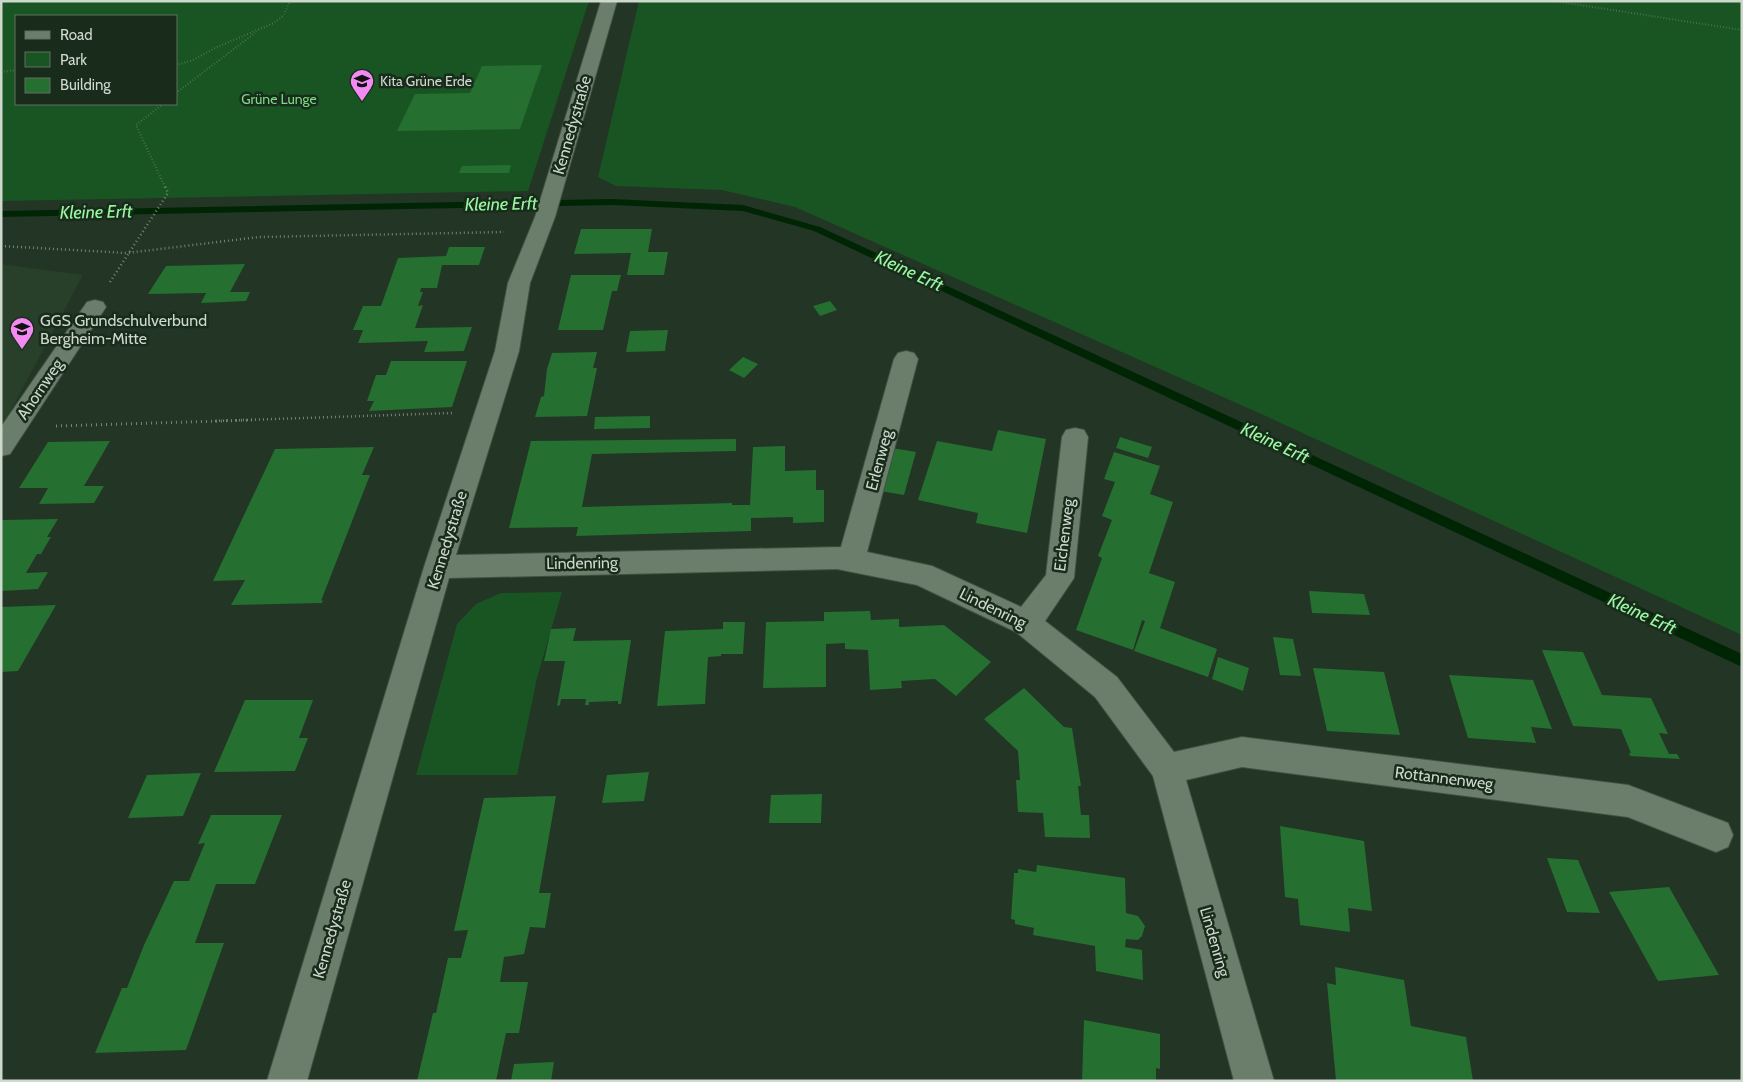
<svg xmlns="http://www.w3.org/2000/svg" width="1743" height="1082" font-family="Cabin,sans-serif">
	<style>
		.built { fill: #283f29 }
		.green { fill: #195523; fill-rule: evenodd }
		.lines { fill: none; stroke-linecap: round; stroke-linejoin: round }
		.stream { fill: #002505; fill-rule: evenodd }
		.building { fill: #256f31 }
		.minor-casing { stroke: #425143; stroke-width: 2 }
		.path-far2 { stroke: #778577; stroke-width: 2; stroke-dasharray: 0.5 2.5; stroke-linecap: butt }
		.path-far1 { stroke: #778577; stroke-width: 2.5; stroke-dasharray: 1 3; stroke-linecap: butt }
		.path { stroke: #778577; stroke-width: 3; stroke-dasharray: 1 4; stroke-linecap: butt }
		.minor { fill: #6b7e6b; fill-rule: evenodd }
		.labels { text-anchor: middle; dominant-baseline: central; stroke-width: 5; stroke-linejoin: round; paint-order: stroke }
		.far-poi-label { font-size: 14px; fill: #ced9ce; stroke: #192b1b; text-anchor: start }
		.far-park-label { font-size: 14px; fill: #7ad983; stroke: #192b1b }
		.street-label { font-size: 16px; fill: #ced9ce; stroke: #192b1b }
		.poi-label { font-size: 16px; fill: #ced9ce; stroke: #192b1b; text-anchor: start }
		.water-label { font-size: 18px; font-style: italic; fill: #98f8a1; stroke: #192b1b }
	</style>
	<rect width="100%" height="100%" fill="#233524"/>
	<!-- built -->
	<path class="built" d="M 1,264 L 83,275 L 1,429 Z"/>
	<!-- green -->
	<path class="green" d="M 1,1 L 589,1 L 528,191 L 1,201 ZM 16,16 L 176,16 L 176,104 L 16,104 Z
		M 639,1 L 1742,1 L 1742,635 L 1268,417 L 795,207 L 722,190 L 616,186 L 598,177 Z
		M 562,592 L 537,678 L 517,775 L 416,775 L 457,624 L 476,604 L 501,593 Z"/>
	<g class="lines">
		<!-- stream -->
		<path class="stream" d="M 612,199 L 743,205 L 820,227 L 1742,654 L 1742,667 L 814,231 L 743,211 L 612,205 L 1,217 L 1,211 Z"/>
	</g>
	<!-- building -->
	<path class="building" d="M 542,65 L 520,129 L 397,131 L 415,94 L 470,93 L 482,66 Z
		M 511,165 L 509,173 L 459,173 L 462,166 Z
		M 581,229 L 652,229 L 648,252 L 668,252 L 664,275 L 627,275 L 631,253 L 574,254 Z
		M 449,247 L 485,247 L 479,265 L 442,265 L 437,288 L 421,288 L 420,292 L 423,292 L 418,306 L 423,305 L 415,328 L 472,327 L 464,351 L 424,352 L 428,341 L 358,343 L 363,330 L 353,330 L 363,306 L 381,306 L 398,258 L 446,256 Z
		M 245,264 L 230,292 L 250,292 L 246,301 L 201,303 L 206,293 L 148,294 L 166,266 Z
		M 571,275 L 621,275 L 617,291 L 612,291 L 603,330 L 558,330 Z
		M 830,301 L 837,310 L 820,316 L 813,306 Z
		M 668,330 L 665,351 L 626,352 L 630,331 Z
		M 597,352 L 593,368 L 597,368 L 587,416 L 535,417 L 541,397 L 544,396 L 547,369 L 552,353 Z
		M 743,357 L 758,364 L 744,378 L 729,370 Z
		M 391,361 L 467,361 L 452,407 L 369,411 L 374,401 L 367,401 L 376,375 L 386,375 Z
		M 650,416 L 650,428 L 594,429 L 595,417 Z
		M 998,430 L 1046,439 L 1027,533 L 976,523 L 978,513 L 918,500 L 937,441 L 992,451 Z
		M 1120,437 L 1152,447 L 1148,458 L 1116,448 Z
		M 736,439 L 736,451 L 592,454 L 582,507 L 732,503 L 732,505 L 750,505 L 753,447 L 785,446 L 785,471 L 816,470 L 816,490 L 824,490 L 824,522 L 793,523 L 793,517 L 751,518 L 751,531 L 576,536 L 578,527 L 509,528 L 531,441 Z
		M 110,441 L 84,486 L 104,486 L 94,503 L 39,504 L 48,488 L 19,488 L 48,442 Z
		M 374,447 L 362,475 L 370,475 L 321,601 L 323,600 L 322,603 L 231,605 L 245,580 L 213,581 L 275,449 Z
		M 892,448 L 916,452 L 904,495 L 880,491 Z
		M 1114,452 L 1160,466 L 1150,494 L 1173,502 L 1149,573 L 1175,582 L 1160,628 L 1217,649 L 1208,677 L 1134,651 L 1145,621 L 1142,620 L 1133,650 L 1076,630 L 1102,558 L 1098,556 L 1112,520 L 1102,516 L 1115,482 L 1104,479 Z
		M 58,519 L 47,537 L 51,537 L 41,554 L 37,554 L 26,573 L 48,572 L 38,589 L 1,591 L 1,520 Z
		M 1309,591 L 1364,594 L 1370,615 L 1312,613 Z
		M 56,605 L 18,671 L 1,672 L 1,607 Z
		M 870,611 L 871,620 L 899,619 L 899,627 L 944,625 L 991,662 L 956,696 L 935,679 L 901,681 L 902,688 L 870,690 L 868,650 L 845,649 L 845,643 L 826,644 L 826,687 L 763,688 L 766,622 L 824,621 L 824,612 Z
		M 723,622 L 745,622 L 743,654 L 721,654 L 721,656 L 708,657 L 705,704 L 657,706 L 665,631 L 723,629 Z
		M 576,628 L 573,641 L 631,640 L 621,704 L 618,704 L 618,701 L 589,702 L 589,705 L 585,705 L 586,699 L 561,699 L 560,705 L 557,706 L 565,661 L 544,661 L 551,629 Z
		M 1273,637 L 1293,639 L 1301,676 L 1280,675 Z
		M 1542,650 L 1583,652 L 1602,695 L 1651,698 L 1668,734 L 1659,733 L 1669,754 L 1677,754 L 1680,759 L 1630,756 L 1629,753 L 1631,753 L 1621,729 L 1573,726 Z
		M 1218,657 L 1249,668 L 1243,691 L 1212,679 Z
		M 1313,668 L 1384,672 L 1400,735 L 1327,731 Z
		M 1449,675 L 1533,680 L 1552,729 L 1531,727 L 1536,743 L 1468,738 Z
		M 1024,688 L 1064,727 L 1072,728 L 1081,786 L 1078,786 L 1081,815 L 1089,815 L 1090,838 L 1045,837 L 1043,813 L 1018,812 L 1016,780 L 1020,780 L 1018,751 L 984,719 Z
		M 245,700 L 313,700 L 299,738 L 308,738 L 295,771 L 214,772 Z
		M 649,772 L 644,801 L 602,803 L 607,775 Z
		M 201,773 L 183,816 L 128,818 L 147,775 Z
		M 822,794 L 821,823 L 769,823 L 771,795 Z
		M 556,796 L 539,893 L 551,893 L 545,928 L 530,927 L 524,954 L 504,957 L 500,982 L 528,982 L 519,1033 L 506,1033 L 496,1081 L 417,1081 L 433,1013 L 436,1013 L 448,958 L 461,958 L 468,930 L 454,931 L 484,798 Z
		M 211,815 L 282,815 L 255,884 L 216,884 L 195,943 L 224,943 L 186,1050 L 95,1053 L 122,988 L 127,988 L 144,945 L 174,881 L 189,881 L 205,843 L 198,844 Z
		M 1280,826 L 1364,841 L 1372,911 L 1348,908 L 1350,932 L 1300,925 L 1298,899 L 1285,897 Z
		M 1547,858 L 1578,860 L 1600,913 L 1567,912 Z
		M 1037,865 L 1125,878 L 1126,913 L 1138,916 L 1145,926 L 1142,936 L 1138,940 L 1126,939 L 1125,947 L 1142,950 L 1143,980 L 1096,971 L 1095,946 L 1033,935 L 1034,928 L 1015,924 L 1015,920 L 1011,919 L 1014,873 L 1018,873 L 1018,869 L 1036,872 Z
		M 1669,887 L 1719,975 L 1658,981 L 1609,892 Z
		M 1335,967 L 1404,980 L 1411,1026 L 1466,1037 L 1473,1081 L 1336,1081 L 1327,983 L 1336,985 Z
		M 1084,1020 L 1160,1034 L 1160,1069 L 1156,1068 L 1156,1081 L 1082,1081 Z
		M 554,1062 L 551,1081 L 511,1081 L 514,1064 Z"/>
	<g class="lines">
		<!-- minor casing -->
		<g class="minor-casing">
			<path id="minor" d="M 601,1 L 617,1 L 555,217 L 530,283 L 519,351 L 456,555 L 841,547 L 894,359 L 898,353 L 906,351 L 914,353 L 918,359 L 867,552 L 932,566 L 1021,607 L 1046,575 L 1062,437 L 1066,430 L 1075,428 L 1084,430 L 1088,437 L 1074,578 L 1045,621 L 1117,677 L 1174,752 L 1242,737 L 1628,785 L 1728,823 L 1733,835 L 1728,847 L 1716,852 L 1628,817 L 1242,767 L 1186,780 L 1274,1081 L 1234,1081 L 1153,776 L 1095,697 L 1016,632 L 917,585 L 837,569 L 449,578 L 307,1081 L 267,1081 L 424,567 L 495,351 L 508,283 L 535,217 Z
				M 95,300 L 103,302 L 106,307 L 10,454 L 1,456 L 1,427 L 87,302 Z"/>
		</g>
		<!-- path-far2 -->
		<path class="path-far2" d="M 1554,1 L 1742,30
			M 176,65 L 191,61 L 217,47 L 274,23 L 284,15 L 290,1
			M 1,72 L 16,70
			M 176,93 L 255,33
			M 163,104 L 136,125 L 165,187"/>
		<!-- path-far1 -->
		<path class="path-far1" d="M 1,246 L 127,253 L 259,237 L 504,232
			M 110,282 L 168,193 L 165,186
			M 215,421 L 452,413"/>
		<!-- path -->
		<path class="path" d="M 56,426 L 253,420"/>
		<!-- minor -->
		<use href="#minor" class="minor"/>
	</g>
	<!-- icons -->
	<defs>
		<g id="school-pin" transform="scale(1.25)"><path d="M0 17L-7.5 6A9.5 9.5 0 1 1 7.5 6Z" fill="#f28af2" stroke="#192b1b"/><path d="M0-5L7-2L0 1L-7-2ZM-4 1L0 2.5L4 1V4Q0 6-4 4Z" fill="#111"/></g>
	</defs>
	<g fill-rule="evenodd">
		<use href="#school-pin" x="362" y="81"/>
		<use href="#school-pin" x="22" y="329"/>
	</g>
	<g class="labels">
		<!-- far-poi labels -->
		<g class="far-poi-label">
			<text x="380" y="81">Kita Grüne Erde</text>
		</g>
		<!-- far-park labels -->
		<g class="far-park-label">
			<text x="279" y="99">Grüne Lunge</text>
		</g>
		<!-- street labels -->
		<g class="street-label">
			<text transform="translate(572 125) rotate(-74)">Kennedystraße</text>
			<text transform="translate(40 389) rotate(-56)">Ahornweg</text>
			<text transform="translate(879 460) rotate(-75)">Erlenweg</text>
			<text transform="translate(1064 535) rotate(-83)">Eichenweg</text>
			<text transform="translate(447 540) rotate(-73)">Kennedystraße</text>
			<text transform="translate(582 563) rotate(-1)">Lindenring</text>
			<text transform="translate(993 608) rotate(26)">Lindenring</text>
			<text transform="translate(1444 778) rotate(7)">Rottannenweg</text>
			<text transform="translate(332 929) rotate(-74)">Kennedystraße</text>
			<text transform="translate(1215 942) rotate(74)">Lindenring</text>
		</g>
		<!-- poi labels -->
		<g class="poi-label">
			<text x="40" y="320">GGS Grundschulverbund<tspan x="40" dy="18">Bergheim-Mitte</tspan></text>
		</g>
		<!-- water labels -->
		<g class="water-label">
			<text transform="translate(501 204) rotate(-1)">Kleine Erft</text>
			<text transform="translate(96 212) rotate(-1)">Kleine Erft</text>
			<text transform="translate(909 271) rotate(25)">Kleine Erft</text>
			<text transform="translate(1275 443) rotate(25)">Kleine Erft</text>
			<text transform="translate(1642 614) rotate(25)">Kleine Erft</text>
		</g>
	</g>
	<!-- border -->
	<rect width="1743" height="1082" fill="none" stroke="#ced9ce" stroke-width="5"/>
	<!-- legend -->
	<rect x="15" y="15" width="162" height="90" fill="#192b1b" stroke="#617163"/>
	<rect x="25" y="31" width="25" height="8" fill="#6b7e6b" stroke="#617163"/>
	<text x="60" y="40" font-size="15" fill="#ced9ce">Road</text>
	<rect x="25" y="52" width="25" height="15" fill="#195523" stroke="#617163"/>
	<text x="60" y="65" font-size="15" fill="#ced9ce">Park</text>
	<rect x="25" y="78" width="25" height="15" fill="#256f31" stroke="#617163"/>
	<text x="60" y="90" font-size="15" fill="#ced9ce">Building</text>
</svg>
